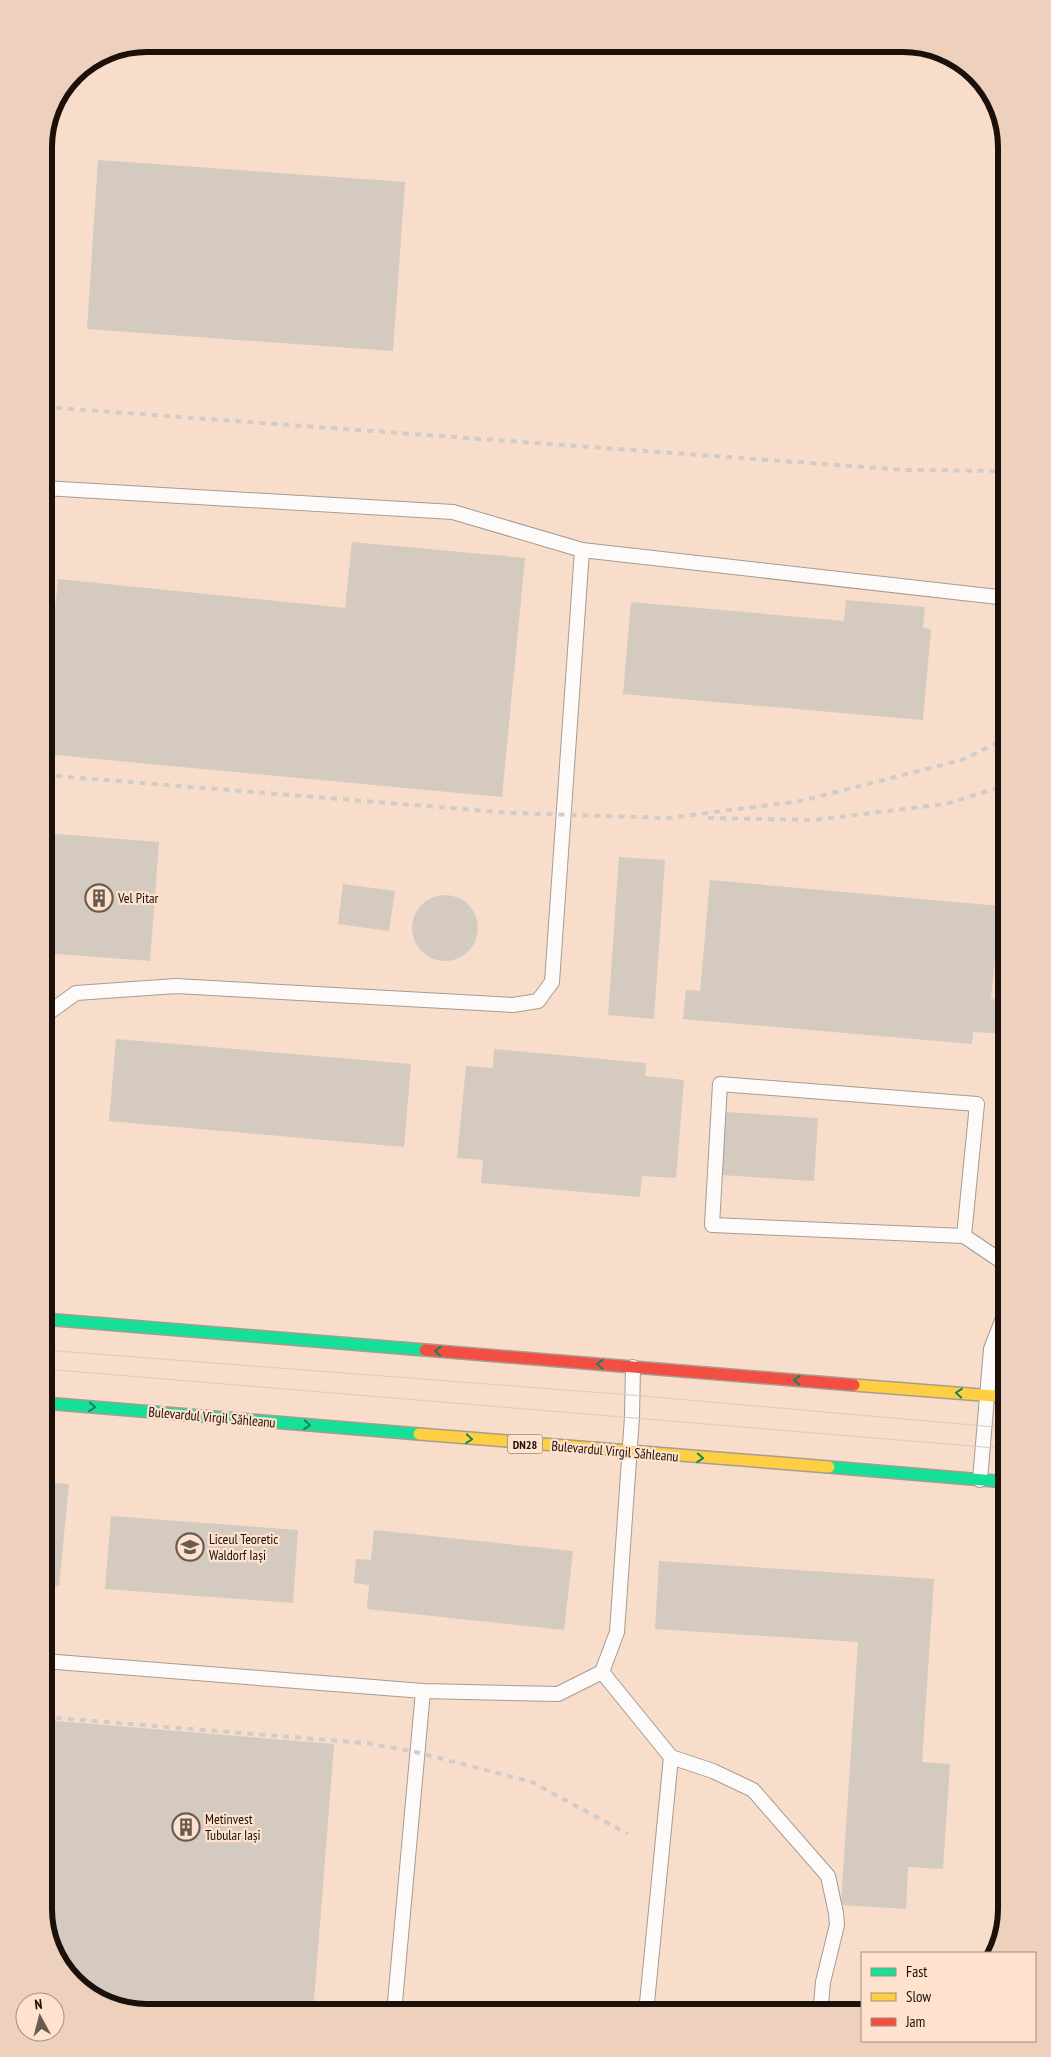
<svg xmlns="http://www.w3.org/2000/svg" width="1051" height="2057" font-family="'PT Sans Narrow',sans-serif">
	<style>
		.built { fill: #f8ddca }
		.building { fill: #d4cabf }
		.lines { fill: none; stroke-linecap: round; stroke-linejoin: round }
		.lane-casing { stroke: #a79b92; stroke-width: 16 }
		.fast-casing { stroke: #a79b92; stroke-width: 14 }
		.slow-casing { stroke: #a79b92; stroke-width: 14 }
		.jam-casing { stroke: #a79b92; stroke-width: 14 }
		.lane { stroke: #fdfbf9; stroke-width: 14 }
		.fast { stroke: #16e098; stroke-width: 11 }
		.slow { stroke: #ffcf43; stroke-width: 11 }
		.jam { stroke: #f24e42; stroke-width: 11 }
		.tram { stroke: #d0ccc9; stroke-width: 1 }
		.rail { stroke: #d0ccc9; stroke-width: 4; stroke-dasharray: 6 6; stroke-linecap: butt }
		.oneway { stroke: #188358 }
		.labels { text-anchor: middle; dominant-baseline: central; stroke-width: 4.5; stroke-linejoin: round; paint-order: stroke }
		.shield { fill: #ffe2cd; stroke: #5f5044; stroke-width: 1 }
		.shield-label { font-size: 12px; font-weight: bold; fill: #1b110a }
		.poi-label { font-size: 14px; fill: #1b110a; stroke: #ffe2cd; text-anchor: start }
		.street-label { font-size: 14px; fill: #1b110a; stroke: #ffe2cd }
		.rim { fill: none; stroke: #1b110a; stroke-width: 6 }
	</style>
	<rect width="100%" height="100%" fill="#f4e4d8"/>
	<!-- built -->
	<path class="built" d="M 147,44 L 911,44 L 967,65 L 999,108 L 1007,147 L 1007,1910 L 994,1953 L 862,1953 L 862,2013 L 141,2013 L 89,1996 L 52,1949 L 44,1910 L 44,141 L 54,102 L 74,74 L 108,52 Z"/>
	<!-- building -->
	<path class="building" d="M 44,150 L 54,151 L 45,244 L 44,244 Z
		M 98,160 L 405,182 L 393,351 L 87,329 Z
		M 352,542 L 525,558 L 502,797 L 44,754 L 44,724 L 58,579 L 345,608 Z
		M 846,600 L 925,607 L 923,628 L 931,629 L 923,720 L 623,694 L 631,602 L 844,621 Z
		M 44,833 L 159,842 L 150,961 L 44,953 Z
		M 619,857 L 665,860 L 654,1019 L 608,1015 Z
		M 710,880 L 1000,906 L 991,999 L 1007,1001 L 1007,1034 L 973,1032 L 972,1044 L 683,1019 L 686,990 L 700,991 Z
		M 343,884 L 395,891 L 389,931 L 338,924 Z
		M412 928a33 33 0 1 1 66 0a33 33 0 1 1-66 0Z
		M 116,1039 L 411,1064 L 404,1147 L 109,1121 Z
		M 494,1049 L 646,1063 L 645,1076 L 684,1080 L 676,1178 L 642,1176 L 640,1197 L 481,1183 L 483,1160 L 457,1158 L 466,1066 L 493,1068 Z
		M 725,1112 L 818,1118 L 814,1181 L 721,1175 Z
		M 44,1482 L 69,1484 L 59,1586 L 44,1585 Z
		M 111,1516 L 298,1530 L 293,1603 L 105,1589 Z
		M 374,1530 L 573,1551 L 564,1630 L 367,1609 L 369,1585 L 354,1583 L 356,1559 L 371,1560 Z
		M 659,1561 L 934,1579 L 922,1762 L 950,1764 L 943,1869 L 908,1867 L 906,1909 L 841,1905 L 858,1642 L 655,1629 Z
		M 1005,1598 L 1007,1598 L 1007,1649 L 999,1649 Z
		M 44,1720 L 334,1744 L 313,2013 L 141,2013 L 89,1996 L 52,1949 L 44,1910 Z"/>
	<g class="lines">
		<!-- lane casing -->
		<g class="lane-casing">
			<path id="lane" d="M 44,488 L 453,512 L 582,550 L 1007,598
				M 44,1016 L 76,993 L 176,986 L 513,1005 L 538,1001 L 552,982 L 582,550
				M 964,1236 L 977,1104 L 720,1084 L 712,1225 L 964,1236 L 1007,1265
				M 980,1480 L 991,1349 L 1007,1308
				M 44,1661 L 423,1691 L 558,1694 L 602,1672 L 617,1632 L 632,1417 L 633,1367
				M 602,1672 L 671,1757 L 646,2013
				M 671,1757 L 713,1771 L 753,1790 L 828,1876 L 836,1913 L 837,1925 L 823,1982 L 821,2005 L 823,2013
				M 394,2013 L 423,1691"/>
		</g>
		<!-- fast casing -->
		<g class="fast-casing">
			<path id="fast" d="M 44,1319 L 425,1350
				M 44,1403 L 419,1434
				M 829,1467 L 1007,1482"/>
		</g>
		<!-- slow casing -->
		<g class="slow-casing">
			<path id="slow" d="M 854,1385 L 1007,1397
				M 419,1434 L 829,1467"/>
		</g>
		<!-- jam casing -->
		<g class="jam-casing">
			<path id="jam" d="M 425,1350 L 854,1385"/>
		</g>
		<!-- lane -->
		<use href="#lane" class="lane"/>
		<!-- fast -->
		<use href="#fast" class="fast"/>
		<!-- slow -->
		<use href="#slow" class="slow"/>
		<!-- jam -->
		<use href="#jam" class="jam"/>
		<!-- tram -->
		<path class="tram" d="M 44,1350 L 631,1395 L 1007,1428
			M 44,1369 L 1007,1449"/>
		<!-- rail -->
		<path class="rail" d="M 44,407 L 905,470 L 1007,471
			M 44,775 L 512,813 L 668,818 L 801,801 L 962,760 L 1007,738
			M 708,818 L 814,820 L 946,804 L 1007,785
			M 44,1717 L 365,1743 L 412,1751 L 532,1782 L 628,1834"/>
	</g>
	<!-- one-way arrows -->
	<defs><path id="oneway-chevron" d="M-2-3.5L2.5 0L-2 3.5" fill="none" stroke-width="1.6" stroke-linecap="round" stroke-linejoin="round" transform="scale(1.25)"/></defs>
	<g class="oneway">
		<use href="#oneway-chevron" transform="translate(438 1351) rotate(-175)"/>
		<use href="#oneway-chevron" transform="translate(600 1364) rotate(-175)"/>
		<use href="#oneway-chevron" transform="translate(797 1380) rotate(-175)"/>
		<use href="#oneway-chevron" transform="translate(959 1393) rotate(-175)"/>
		<use href="#oneway-chevron" transform="translate(92 1407) rotate(5)"/>
		<use href="#oneway-chevron" transform="translate(307 1425) rotate(5)"/>
		<use href="#oneway-chevron" transform="translate(469 1439) rotate(5)"/>
		<use href="#oneway-chevron" transform="translate(700 1458) rotate(4)"/>
	</g>
	<!-- icons -->
	<defs>
		<g id="building-ring" transform="scale(1.4375)"><circle r="9.5" fill="#ffe2cd" stroke="#675b52" stroke-width="1.5"/><path d="M-4-6H4V6H1V3H-1V6H-4ZM-2.5-4.3h1.7v1.8h-1.7ZM.8-4.3h1.7v1.8H.8ZM-2.5-1h1.7V.8h-1.7ZM.8-1h1.7V.8H.8Z" fill="#675b52"/></g>
		<g id="school-ring" transform="scale(1.4375)"><circle r="9.5" fill="#ffe2cd" stroke="#675b52" stroke-width="1.5"/><path d="M0-5L7-2L0 1L-7-2ZM-4 1L0 2.5L4 1V4Q0 6-4 4Z" fill="#675b52"/></g>
	</defs>
	<g fill-rule="evenodd">
		<use href="#building-ring" x="99" y="898"/>
		<use href="#school-ring" x="190" y="1547"/>
		<use href="#building-ring" x="186" y="1827"/>
	</g>
	<g class="labels">
		<!-- shield labels -->
		<rect class="shield" x="507.5" y="1434.5" width="35" height="19" rx="4"/>
		<g class="shield-label">
			<text x="525" y="1444">DN28</text>
		</g>
		<!-- poi labels -->
		<g class="poi-label">
			<text x="118" y="898">Vel Pitar</text>
			<text x="209" y="1539">Liceul Teoretic<tspan x="209" dy="16">Waldorf Iași</tspan></text>
			<text x="205" y="1819">Metinvest<tspan x="205" dy="16">Tubular Iași</tspan></text>
		</g>
		<!-- street labels -->
		<g class="street-label">
			<text transform="translate(212 1417) rotate(5)">Bulevardul Virgil Săhleanu</text>
			<text transform="translate(615 1451) rotate(5)">Bulevardul Virgil Săhleanu</text>
		</g>
	</g>
	<!-- crop -->
	<path d="M0 0H1051V2057H0ZM147 52H903A95 95 0 0 1 998 147V1909A95 95 0 0 1 903 2004H147A95 95 0 0 1 52 1909V147A95 95 0 0 1 147 52Z" fill="#edd1bd" fill-rule="evenodd"/>
	<path class="rim" d="M147 52H903A95 95 0 0 1 998 147V1909A95 95 0 0 1 903 2004H147A95 95 0 0 1 52 1909V147A95 95 0 0 1 147 52Z"/>
	<!-- legend -->
	<rect x="861" y="1952" width="175" height="90" fill="#ffe2cd" stroke="#a48e7f"/>
	<rect x="871" y="1968" width="25" height="8" fill="#16e098" stroke="#a48e7f"/>
	<text x="906" y="1977" font-size="15" fill="#1b110a">Fast</text>
	<rect x="871" y="1993" width="25" height="8" fill="#ffcf43" stroke="#a48e7f"/>
	<text x="906" y="2002" font-size="15" fill="#1b110a">Slow</text>
	<rect x="871" y="2018" width="25" height="8" fill="#f24e42" stroke="#a48e7f"/>
	<text x="906" y="2027" font-size="15" fill="#1b110a">Jam</text>
	<!-- north arrow -->
	<g transform="translate(40 2017) rotate(353)"><circle r="24" fill="#ffe2cd" stroke="#a48e7f"/>
	<path d="M0-4L9 19L0 12L-9 19Z" fill="#675b52"/>
	<text y="-8" font-size="14" font-weight="bold" text-anchor="middle" fill="#1b110a">N</text>
	</g>
</svg>
